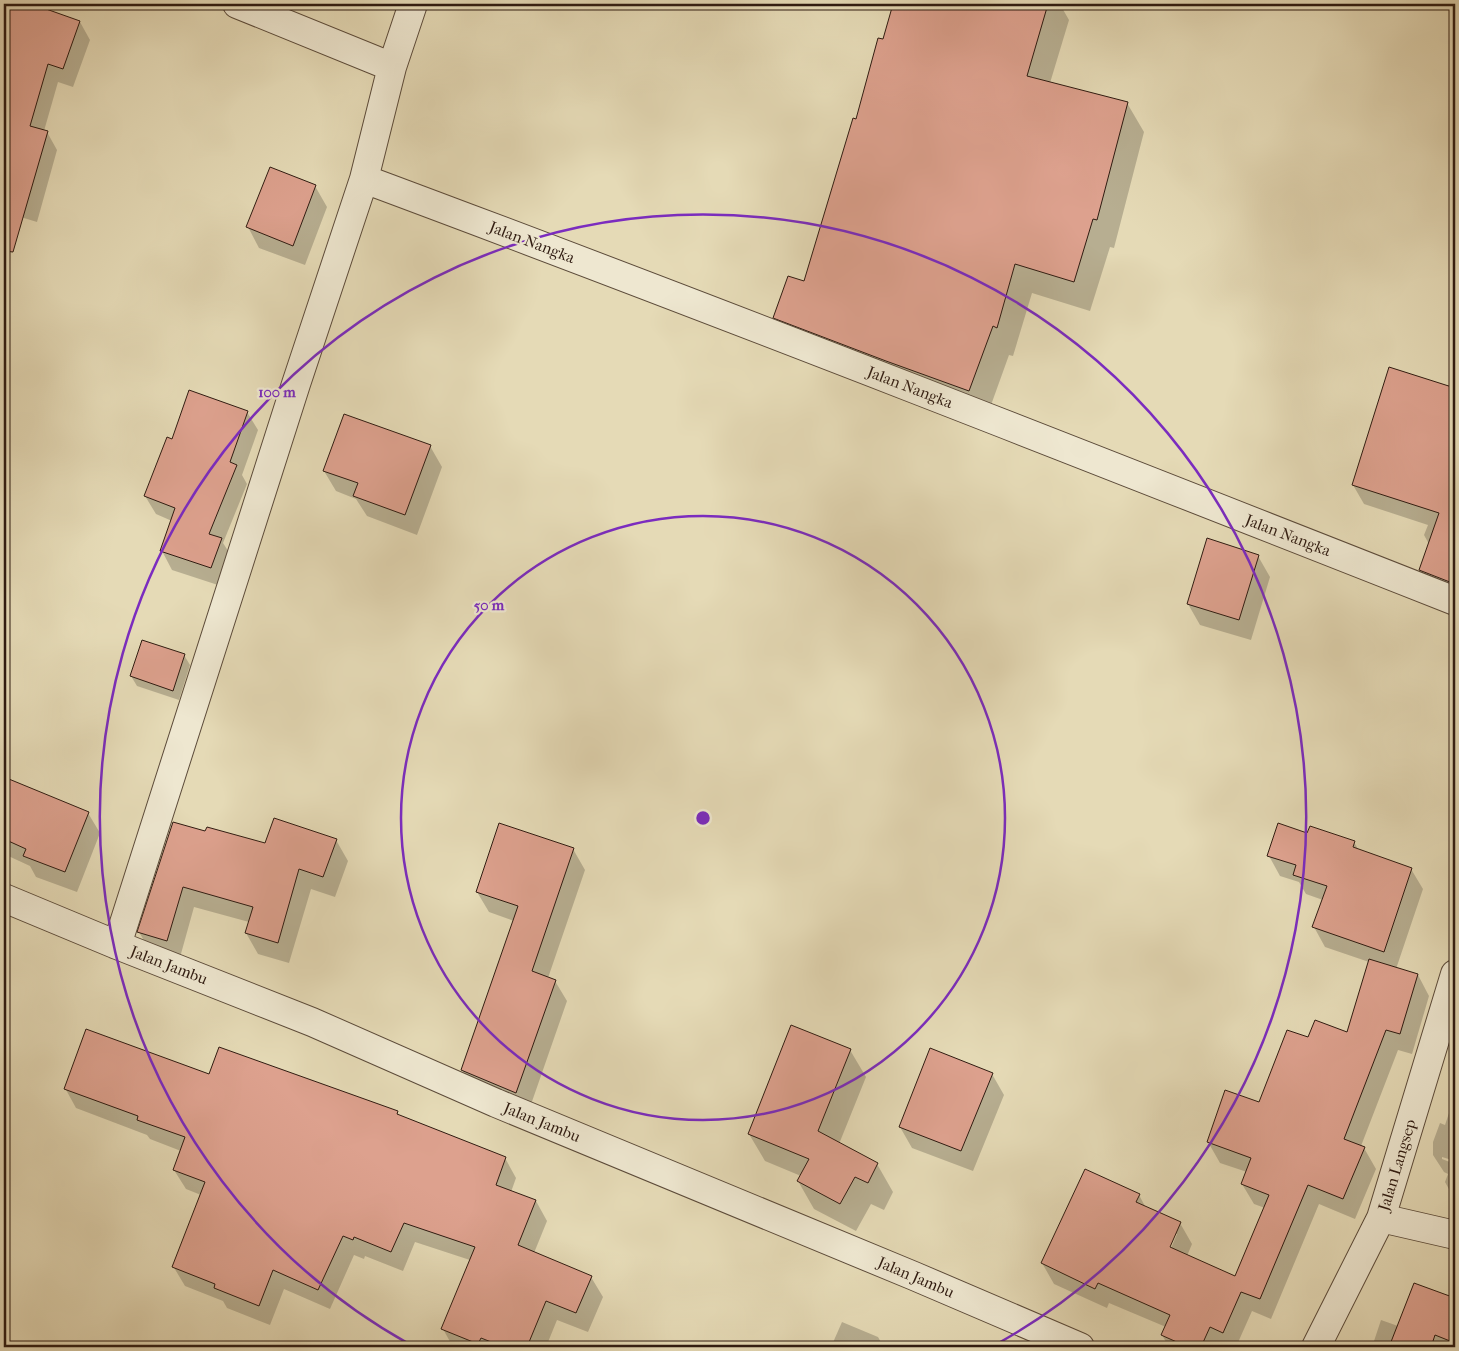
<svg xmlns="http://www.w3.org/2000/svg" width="1459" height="1351" font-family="'IM FELL French Canon',serif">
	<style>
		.shadow { fill: #0003; fill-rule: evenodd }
		.building { fill: #dda18e; stroke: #2f1b11 }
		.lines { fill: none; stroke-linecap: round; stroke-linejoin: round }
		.minor-casing { stroke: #5c4b3a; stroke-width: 30 }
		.minor { stroke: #eee7d0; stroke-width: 28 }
		.ring { fill: none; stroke: #7b2cbf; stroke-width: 2.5 }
		.labels { text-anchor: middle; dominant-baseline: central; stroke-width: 4.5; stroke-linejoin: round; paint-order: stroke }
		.street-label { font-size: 16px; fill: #2f1b11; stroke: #eee7d0 }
		.centre { fill: #7b2cbf; stroke: #eee7d0; stroke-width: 2.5 }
		.ring-label { font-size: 15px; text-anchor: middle; font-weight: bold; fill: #7b2cbf; stroke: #eee7d0; stroke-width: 4.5; stroke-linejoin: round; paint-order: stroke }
	</style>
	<rect width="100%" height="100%" fill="#e5dab6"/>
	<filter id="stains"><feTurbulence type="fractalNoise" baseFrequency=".004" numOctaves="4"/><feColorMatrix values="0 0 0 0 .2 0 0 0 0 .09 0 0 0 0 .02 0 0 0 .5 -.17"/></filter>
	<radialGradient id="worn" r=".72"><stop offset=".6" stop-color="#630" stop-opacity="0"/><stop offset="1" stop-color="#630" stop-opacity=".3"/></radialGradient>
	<!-- shadow -->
	<path class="shadow" d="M 4,4 L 41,4 L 45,9 L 80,22 L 90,40 L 73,87 L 58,82 L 44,131 L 47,132 L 57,150 L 37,222 L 4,212 Z
		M 895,4 L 1061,4 L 1061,6 L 1069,20 L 1050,83 L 1127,103 L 1144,132 L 1114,248 L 1110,247 L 1090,311 L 1032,293 L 1013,356 L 1009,355 L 986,419 L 792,347 L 775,318 L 804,283 Z
		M 315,186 L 327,207 L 305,265 L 259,248 L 248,227 Z
		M 1390,369 L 1455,390 L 1455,598 L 1431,589 L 1420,570 L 1429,544 L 1424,535 L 1428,525 L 1364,504 L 1353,485 Z
		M 247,412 L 258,430 L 242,475 L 247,484 L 223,543 L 232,557 L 221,586 L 172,570 L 162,551 L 172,521 L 156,514 L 145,496 L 172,440 Z
		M 430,446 L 442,467 L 417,535 L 367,516 L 356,499 L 336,491 L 324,471 Z
		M 1258,556 L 1270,577 L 1251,640 L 1200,625 L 1188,604 Z
		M 184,655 L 190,665 L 179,700 L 137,686 L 131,676 Z
		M 4,778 L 88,813 L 100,833 L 77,892 L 36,877 L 30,866 L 4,854 Z
		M 206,833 L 266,845 L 336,840 L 348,861 L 335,897 L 311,889 L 289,963 L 258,954 L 246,933 L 249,922 L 194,907 L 179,961 L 151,953 L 139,932 Z
		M 1308,835 L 1354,842 L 1359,851 L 1411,869 L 1423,889 L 1396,969 L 1418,975 L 1429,996 L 1412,1054 L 1398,1050 L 1361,1146 L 1364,1148 L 1376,1169 L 1355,1219 L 1319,1204 L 1271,1319 L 1252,1311 L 1236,1347 L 1169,1347 L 1162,1335 L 1166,1327 L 1109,1303 L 1107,1308 L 1054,1284 L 1042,1263 L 1139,1195 L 1146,1208 L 1180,1223 L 1192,1244 L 1187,1256 L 1236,1278 L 1265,1208 L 1254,1204 L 1242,1184 L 1247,1172 L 1220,1163 L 1208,1142 L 1260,1104 L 1309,1039 L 1348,1034 L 1369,962 L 1325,947 L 1314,927 L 1323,900 L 1306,894 L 1299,882 L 1280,876 L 1269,856 ZM 1175,1234 L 1177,1234 L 1169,1253 L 1167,1252 Z
		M 573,849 L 585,870 L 548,978 L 555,981 L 567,1001 L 528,1113 L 474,1091 L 462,1070 L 514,921 L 489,912 L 477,892 Z
		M 850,1050 L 866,1077 L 839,1144 L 877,1164 L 893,1192 L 884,1210 L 871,1204 L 856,1231 L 814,1209 L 798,1181 L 801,1176 L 765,1161 L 749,1134 Z
		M 992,1074 L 1004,1095 L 973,1171 L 912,1148 L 900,1127 Z
		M 210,1076 L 397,1112 L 399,1116 L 505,1158 L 516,1178 L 511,1192 L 536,1201 L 547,1221 L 534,1253 L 591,1277 L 603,1297 L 588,1332 L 557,1320 L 546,1347 L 453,1347 L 443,1329 L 470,1260 L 415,1242 L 403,1271 L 365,1256 L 364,1259 L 354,1255 L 330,1309 L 284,1289 L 270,1325 L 227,1308 L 223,1301 L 185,1286 L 173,1266 L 201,1195 L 186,1189 L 174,1170 L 181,1151 L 150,1139 L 147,1135 L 76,1108 L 65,1088 Z
		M 1455,1095 L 1455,1161 L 1442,1157 L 1442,1159 L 1455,1164 L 1455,1200 L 1445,1182 L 1448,1174 L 1444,1172 L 1433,1155 L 1433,1142 L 1440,1123 L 1445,1125 Z
		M 1414,1284 L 1455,1300 L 1455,1347 L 1372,1347 L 1381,1320 L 1398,1326 Z
		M 842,1322 L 878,1337 L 882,1344 L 890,1347 L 831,1347 Z"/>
	<!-- building -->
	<path class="building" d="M 4,4 L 32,4 L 80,21 L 63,69 L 48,64 L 30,126 L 48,131 L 13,252 L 4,251 Z
		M 893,4 L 1048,4 L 1027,76 L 1128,102 L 1097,220 L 1093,219 L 1074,282 L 1015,264 L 997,328 L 993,326 L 969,391 L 886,361 L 773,318 L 788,276 L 804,281 L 853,118 L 856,119 L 878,38 L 883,39 Z
		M 270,167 L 316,185 L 293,246 L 246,227 Z
		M 1389,367 L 1455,388 L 1455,584 L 1419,570 L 1439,513 L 1352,485 Z
		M 189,390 L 248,411 L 230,462 L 237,465 L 209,534 L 222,538 L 211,568 L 160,551 L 175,508 L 144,496 L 167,437 L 172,439 Z
		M 344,414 L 431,445 L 405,515 L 353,496 L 358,483 L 323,471 Z
		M 1207,538 L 1259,555 L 1239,620 L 1187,604 Z
		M 142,640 L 185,654 L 173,691 L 130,676 Z
		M 4,777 L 89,812 L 65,872 L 23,856 L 26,849 L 4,839 Z
		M 274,818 L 337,839 L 323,877 L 299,869 L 278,943 L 245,933 L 253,907 L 183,887 L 167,941 L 137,932 L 173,822 L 205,831 L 207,827 L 265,843 Z
		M 499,823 L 574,848 L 532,971 L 556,980 L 516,1093 L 461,1070 L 518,906 L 476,892 Z
		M 1278,823 L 1307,833 L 1310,826 L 1355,841 L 1353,847 L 1412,868 L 1384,952 L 1312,927 L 1327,886 L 1293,875 L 1296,865 L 1267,856 Z
		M 1369,959 L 1418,974 L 1400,1034 L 1386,1030 L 1344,1139 L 1365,1147 L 1343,1199 L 1308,1185 L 1260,1299 L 1241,1292 L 1223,1333 L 1210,1327 L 1201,1347 L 1188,1347 L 1161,1335 L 1170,1315 L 1098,1283 L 1095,1289 L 1041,1263 L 1085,1169 L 1140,1194 L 1136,1202 L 1181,1222 L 1170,1247 L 1235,1276 L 1269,1195 L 1241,1184 L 1251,1158 L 1207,1142 L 1225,1090 L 1259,1102 L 1287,1030 L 1308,1037 L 1315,1020 L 1347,1032 Z
		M 791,1025 L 851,1049 L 818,1131 L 878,1163 L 868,1183 L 855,1177 L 840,1204 L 797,1181 L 809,1159 L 748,1134 Z
		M 86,1029 L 209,1074 L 219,1047 L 398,1111 L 397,1114 L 506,1157 L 496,1185 L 536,1200 L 518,1245 L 592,1276 L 576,1313 L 546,1301 L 527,1347 L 504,1347 L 481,1338 L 478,1344 L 441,1329 L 475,1247 L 404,1223 L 391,1252 L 354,1237 L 353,1240 L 343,1236 L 318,1290 L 273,1270 L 259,1306 L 214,1288 L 215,1284 L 172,1267 L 205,1182 L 173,1170 L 185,1137 L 137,1120 L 138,1116 L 64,1089 Z
		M 930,1048 L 993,1073 L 961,1151 L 899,1127 Z
		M 1414,1283 L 1455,1298 L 1455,1343 L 1435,1335 L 1431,1347 L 1389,1347 Z"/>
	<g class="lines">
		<!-- minor casing -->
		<g class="minor-casing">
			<path id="minor" d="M 237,4 L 392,67
				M 364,179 C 729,315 1092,458 1455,601
				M 4,898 L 117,945 L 312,1022 L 496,1103 L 914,1276 L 1080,1347
				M 117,945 L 296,384 L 364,179 L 392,67 L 413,4
				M 1381,1218 L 1455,1235
				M 1316,1347 L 1381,1218 L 1455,974"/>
		</g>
		<!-- minor -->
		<use href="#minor" class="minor"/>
	</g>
	<!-- distance rings -->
	<g class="ring">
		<circle cx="703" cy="818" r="302"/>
		<path d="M411 1345A603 603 0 1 1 995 1345"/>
	</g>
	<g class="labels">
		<!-- street labels -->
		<g class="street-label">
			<text transform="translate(532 242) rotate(21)">Jalan Nangka</text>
			<text transform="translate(910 387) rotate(21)">Jalan Nangka</text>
			<text transform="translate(1288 535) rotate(21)">Jalan Nangka</text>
			<text transform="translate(169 965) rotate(21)">Jalan Jambu</text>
			<text transform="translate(542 1122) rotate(22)">Jalan Jambu</text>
			<text transform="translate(1397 1165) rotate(-73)">Jalan Langsep</text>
			<text transform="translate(916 1277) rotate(23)">Jalan Jambu</text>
		</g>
	</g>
	<circle cx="703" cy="818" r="8" class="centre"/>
	<g class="ring-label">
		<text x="277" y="397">100 m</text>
		<text x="489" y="610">50 m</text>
	</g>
	<!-- margin -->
	<rect width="1459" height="1351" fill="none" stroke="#e5dab6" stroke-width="20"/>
	<rect x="5" y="5" width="1449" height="1341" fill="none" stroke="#2f1b11" stroke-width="2.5"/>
	<rect x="10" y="10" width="1439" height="1331" fill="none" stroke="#2f1b11"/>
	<rect width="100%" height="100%" filter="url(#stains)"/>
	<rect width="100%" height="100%" fill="url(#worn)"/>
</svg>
